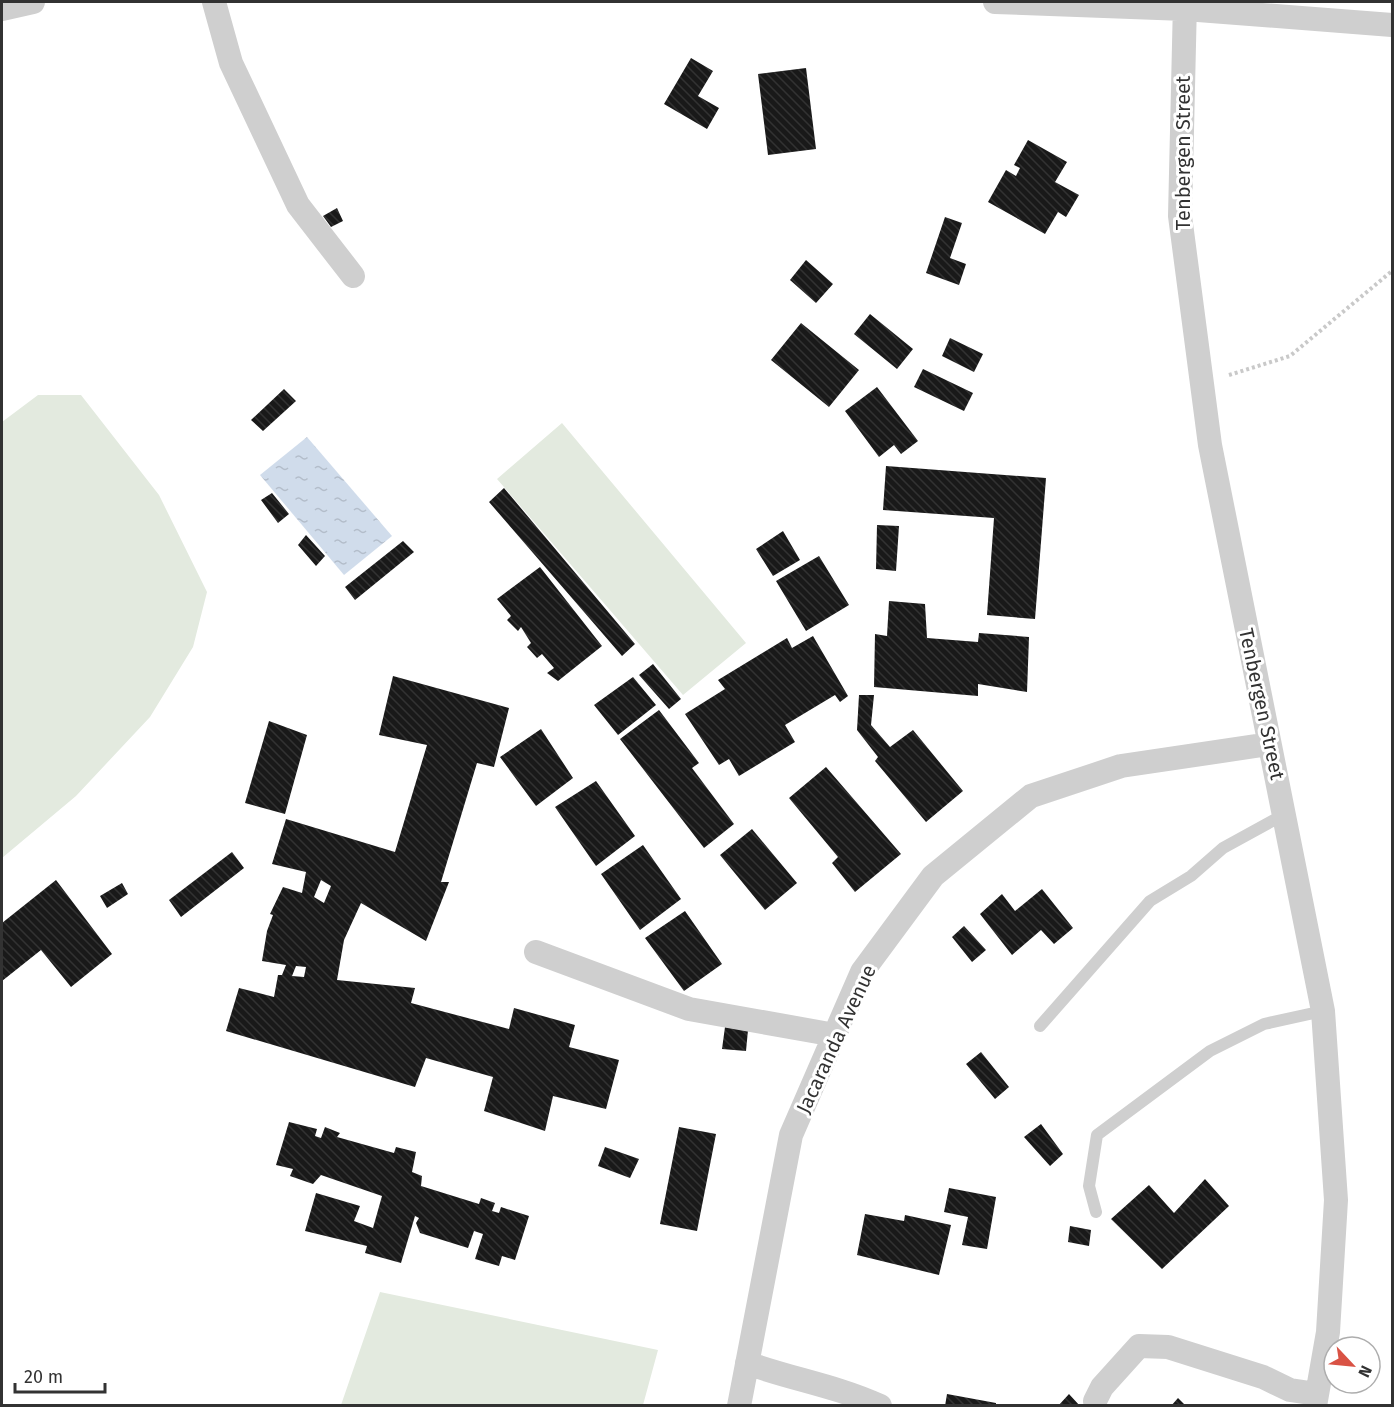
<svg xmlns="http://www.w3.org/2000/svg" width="1394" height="1407" font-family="'Fira Sans',sans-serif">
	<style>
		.garden { fill: #e3eadf }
		.water { fill: url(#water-ripples) }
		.building { fill: url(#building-back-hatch); fill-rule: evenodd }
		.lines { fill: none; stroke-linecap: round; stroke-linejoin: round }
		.path { stroke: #c9c9c9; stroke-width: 4; stroke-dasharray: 3 3; stroke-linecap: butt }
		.lane { stroke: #cfcfcf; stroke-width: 12 }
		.street { stroke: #cfcfcf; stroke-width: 24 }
		.labels { text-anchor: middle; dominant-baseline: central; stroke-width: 6; stroke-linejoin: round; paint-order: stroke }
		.street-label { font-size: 20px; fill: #323232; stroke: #fff }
	</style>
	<defs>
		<pattern id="water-ripples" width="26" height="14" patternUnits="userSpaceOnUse" patternTransform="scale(1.5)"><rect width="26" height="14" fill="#d0dceb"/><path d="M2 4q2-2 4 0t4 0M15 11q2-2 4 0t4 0" fill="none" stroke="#b3bdca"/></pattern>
		<pattern id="building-back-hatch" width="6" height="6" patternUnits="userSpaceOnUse" patternTransform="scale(1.5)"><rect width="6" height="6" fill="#191919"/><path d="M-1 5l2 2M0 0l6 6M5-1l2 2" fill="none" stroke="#323232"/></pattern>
	</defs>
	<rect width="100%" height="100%" fill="#fff"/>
	<!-- garden -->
	<path class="garden" d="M 38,395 L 81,395 L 159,495 L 207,592 L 193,647 L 150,717 L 76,796 L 2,858 L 2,422 Z
		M 562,423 L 746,643 L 683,695 L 497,479 Z
		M 380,1292 L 658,1350 L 643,1405 L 341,1405 Z"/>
	<!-- water -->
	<path class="water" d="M 307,437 L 392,536 L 344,575 L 260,475 Z"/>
	<!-- building -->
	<path class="building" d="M 691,58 L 713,71 L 698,96 L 719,108 L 707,129 L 664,104 Z
		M 806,68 L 816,149 L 768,155 L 758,74 Z
		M 1028,140 L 1067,162 L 1055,182 L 1079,195 L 1066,217 L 1058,212 L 1045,234 L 988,202 L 1006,170 L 1016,176 L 1020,168 L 1014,165 Z
		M 337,208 L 343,221 L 331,227 L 323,216 Z
		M 945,217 L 962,223 L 950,258 L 966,264 L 959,285 L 926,273 Z
		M 806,260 L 833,284 L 816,303 L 790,280 Z
		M 870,314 L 913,349 L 897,369 L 854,334 Z
		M 801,323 L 859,370 L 829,407 L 771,360 Z
		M 950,338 L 983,354 L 974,372 L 942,356 Z
		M 923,369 L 973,393 L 964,411 L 914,387 Z
		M 877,387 L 918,441 L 901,454 L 894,445 L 879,457 L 845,411 Z
		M 284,389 L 296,401 L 263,431 L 251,420 Z
		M 886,466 L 1046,478 L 1035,619 L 987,615 L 994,518 L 883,510 Z
		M 504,488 L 635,644 L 622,656 L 489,502 Z
		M 272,493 L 289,514 L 278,523 L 261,500 Z
		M 877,525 L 899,526 L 896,571 L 876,569 Z
		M 783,531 L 800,560 L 773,576 L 756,549 Z
		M 306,535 L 325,556 L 316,566 L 298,545 Z
		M 403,541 L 414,552 L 355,600 L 345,587 Z
		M 819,556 L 849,605 L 806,631 L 776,581 Z
		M 540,567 L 602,646 L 558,681 L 547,673 L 554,668 L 542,654 L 537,658 L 527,647 L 531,643 L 521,627 L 518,631 L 507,620 L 511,616 L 497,599 Z
		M 889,601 L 925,604 L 927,638 L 978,642 L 979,633 L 1029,637 L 1027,692 L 978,684 L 978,696 L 874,687 L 875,634 L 887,636 Z
		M 813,636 L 848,696 L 840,702 L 835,695 L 785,725 L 795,742 L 739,776 L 729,759 L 719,765 L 685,714 L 725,689 L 718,680 L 787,638 L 792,648 Z
		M 653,664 L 681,699 L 669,709 L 639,675 Z
		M 393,676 L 509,708 L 494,767 L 477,763 L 441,882 L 449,882 L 426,941 L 361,903 L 344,940 L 337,980 L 415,988 L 411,1003 L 509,1029 L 514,1008 L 575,1025 L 569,1047 L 619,1060 L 606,1109 L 553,1096 L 545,1131 L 484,1111 L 493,1077 L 426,1058 L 415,1087 L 226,1031 L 239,988 L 274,997 L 278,975 L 282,975 L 286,965 L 262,961 L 267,931 L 273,915 L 270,914 L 283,887 L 302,893 L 306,872 L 272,864 L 286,819 L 395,852 L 427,745 L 379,735 ZM 321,880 L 331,886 L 324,903 L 314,897 ZM 296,966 L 306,967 L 304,977 L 292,976 Z
		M 633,677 L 656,705 L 618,735 L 594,705 Z
		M 859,695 L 874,695 L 871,725 L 890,747 L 913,730 L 963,791 L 926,822 L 875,761 L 878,757 L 857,730 Z
		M 659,710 L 699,763 L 692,768 L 734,824 L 704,848 L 620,739 Z
		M 269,721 L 307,735 L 285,814 L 245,803 Z
		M 541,729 L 573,778 L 536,806 L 500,757 Z
		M 826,767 L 901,854 L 855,892 L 832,863 L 838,857 L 789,798 Z
		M 596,781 L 635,836 L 596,866 L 555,807 Z
		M 752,829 L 797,883 L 765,910 L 720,855 Z
		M 643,845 L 681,899 L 640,930 L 601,874 Z
		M 232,852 L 244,868 L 181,917 L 169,900 Z
		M 56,880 L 112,954 L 71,987 L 41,950 L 2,981 L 2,923 Z
		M 122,883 L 128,894 L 107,908 L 100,896 Z
		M 1042,889 L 1073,928 L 1054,944 L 1041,930 L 1012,955 L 980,914 L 1002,894 L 1015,911 Z
		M 685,911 L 722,964 L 684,991 L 645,938 Z
		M 964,926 L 986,950 L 972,962 L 952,937 Z
		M 725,1027 L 748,1030 L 746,1051 L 722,1049 Z
		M 981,1052 L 1009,1087 L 995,1099 L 966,1064 Z
		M 289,1122 L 317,1129 L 315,1136 L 321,1138 L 325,1127 L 340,1133 L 337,1137 L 394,1153 L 396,1147 L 416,1152 L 412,1172 L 422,1176 L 421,1186 L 479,1204 L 481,1198 L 495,1203 L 492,1211 L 499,1213 L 501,1207 L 529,1216 L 515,1260 L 502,1256 L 499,1266 L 475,1259 L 483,1234 L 474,1231 L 468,1248 L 420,1233 L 416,1223 L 419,1218 L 415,1216 L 401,1263 L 365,1253 L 367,1246 L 305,1231 L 316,1193 L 360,1206 L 354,1221 L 373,1228 L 382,1196 L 321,1175 L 313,1184 L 290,1176 L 293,1169 L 276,1165 Z
		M 1041,1124 L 1063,1154 L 1050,1166 L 1024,1137 Z
		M 679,1127 L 716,1134 L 697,1231 L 660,1224 Z
		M 605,1147 L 639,1159 L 630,1178 L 598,1166 Z
		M 1205,1179 L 1229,1206 L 1162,1269 L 1111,1219 L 1149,1185 L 1174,1213 Z
		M 949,1188 L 996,1197 L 987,1249 L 962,1245 L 968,1217 L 944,1212 Z
		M 865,1214 L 904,1221 L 905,1215 L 951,1225 L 939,1275 L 857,1255 Z
		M 1070,1226 L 1091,1230 L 1089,1246 L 1068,1242 Z
		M 947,1394 L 996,1403 L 996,1406 L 945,1406 Z
		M 1069,1394 L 1080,1406 L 1058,1406 Z
		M 1178,1398 L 1186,1406 L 1171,1406 Z"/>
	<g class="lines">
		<!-- path -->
		<path class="path" d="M 1229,375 L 1290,356 L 1392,271"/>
		<!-- lane -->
		<path class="lane" d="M 1040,1026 L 1150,901 L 1191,876 L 1223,848 L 1285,814
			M 1096,1212 L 1089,1186 L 1097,1135 L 1210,1051 L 1264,1024 L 1323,1011"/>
		<!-- street -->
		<path class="street" d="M 214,2 L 231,63 L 298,205 L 353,276
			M 995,2 L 1185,9 L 1392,25
			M 1185,2 L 1180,216 L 1210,445 L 1323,1011 L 1336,1200 L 1328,1332 L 1315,1406
			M 2,9 L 33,2
			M 536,952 L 689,1009 L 835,1035
			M 747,1363 C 791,1379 837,1386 880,1406
			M 1095,1401 L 1102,1387 L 1139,1346 L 1168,1347 L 1263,1377 L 1290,1390 L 1317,1394
			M 739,1406 L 791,1135 L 862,972 L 933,876 L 1031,796 L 1121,766 L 1269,744"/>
	</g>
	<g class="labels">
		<!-- street labels -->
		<g class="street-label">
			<text transform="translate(1183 153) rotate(-90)">Tenbergen Street</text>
			<text transform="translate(1262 704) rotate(78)">Tenbergen Street</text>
			<text transform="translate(836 1039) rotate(-65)">Jacaranda Avenue</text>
		</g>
	</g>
	<!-- border -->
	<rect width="1394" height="1407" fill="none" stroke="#323232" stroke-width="6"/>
	<!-- north arrow -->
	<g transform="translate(1352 1365) rotate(116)"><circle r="28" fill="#ffffff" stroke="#adadad" stroke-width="1.5"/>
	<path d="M0-4.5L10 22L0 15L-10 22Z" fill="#d95244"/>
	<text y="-9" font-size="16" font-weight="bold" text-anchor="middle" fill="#323232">N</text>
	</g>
	<!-- scale -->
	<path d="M15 1383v9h90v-9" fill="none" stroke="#323232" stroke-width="3"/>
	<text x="24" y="1383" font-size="18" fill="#323232" stroke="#ffffff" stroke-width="4.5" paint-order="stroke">20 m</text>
</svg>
